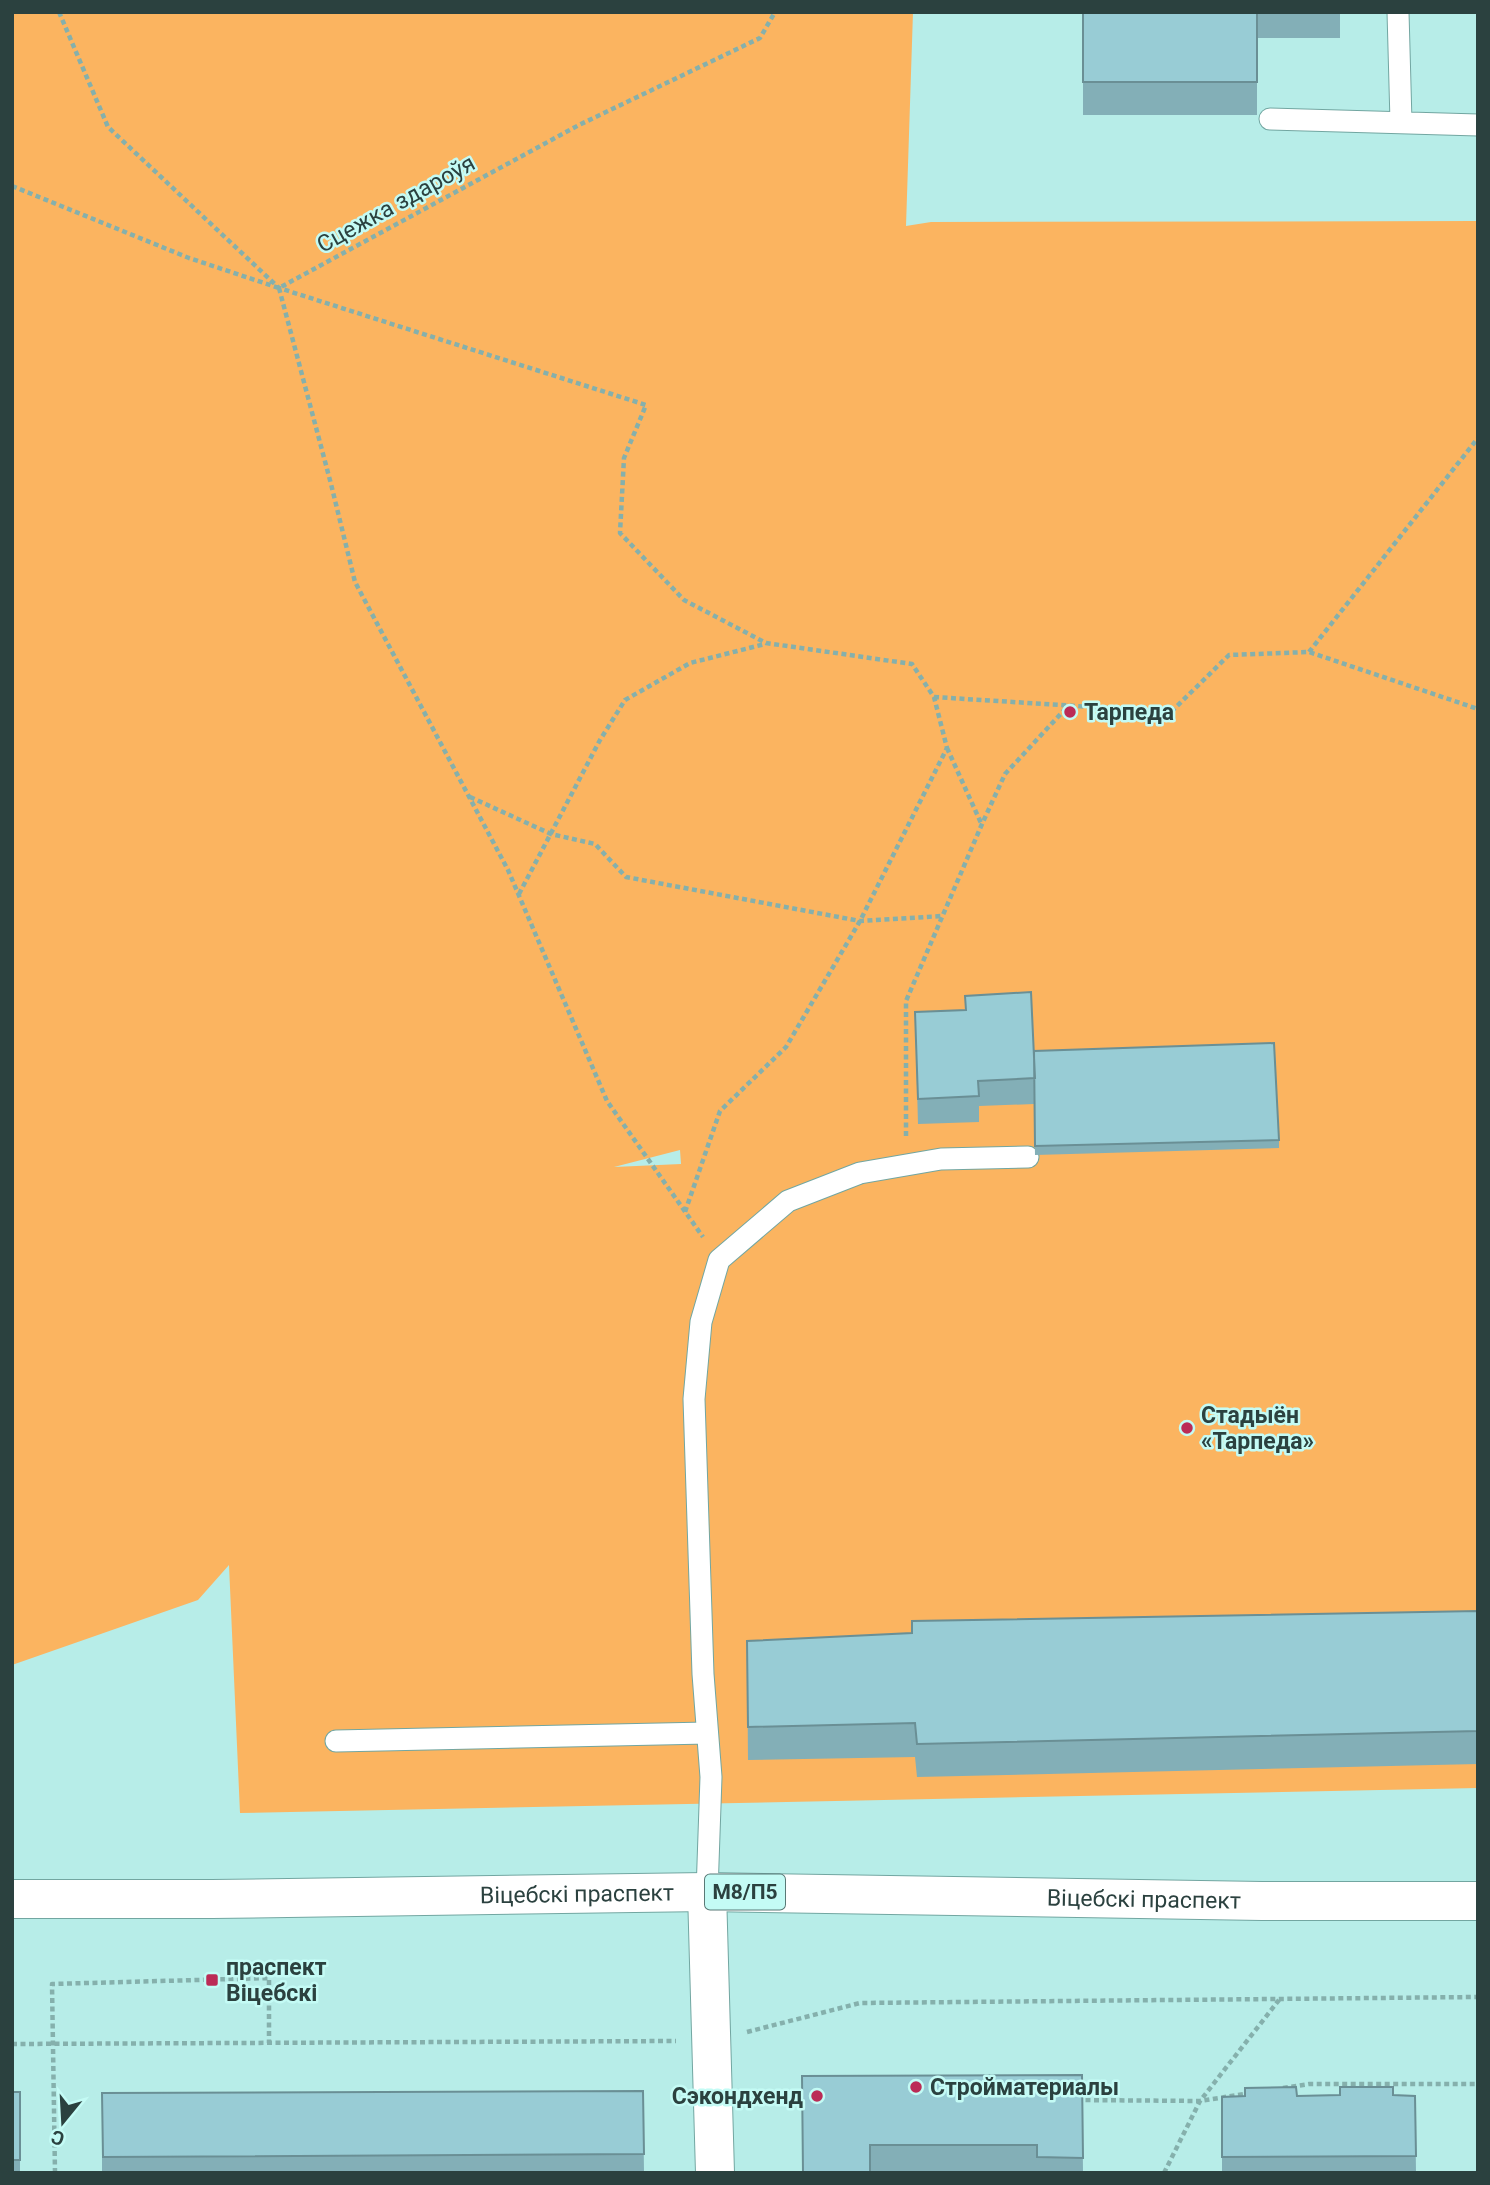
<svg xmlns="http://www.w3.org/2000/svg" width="1490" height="2185" font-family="Roboto,sans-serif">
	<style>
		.green { fill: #fbb460; fill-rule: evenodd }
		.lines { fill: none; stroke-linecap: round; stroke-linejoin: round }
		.service-casing { stroke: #72a6a1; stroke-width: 23 }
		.minor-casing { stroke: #72a6a1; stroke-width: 40 }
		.primary-casing { stroke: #72a6a1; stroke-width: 40 }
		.path { stroke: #85b0ac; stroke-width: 4.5; stroke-dasharray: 5 3.5; stroke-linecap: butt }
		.service { stroke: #fff; stroke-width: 21 }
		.minor { stroke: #fff; stroke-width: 38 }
		.primary { stroke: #fff; stroke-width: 38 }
		.wall { fill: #83afb7 }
		.building { fill: #98ccd5; stroke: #6a8f95; stroke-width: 2 }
		.poi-dot { fill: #bb2b56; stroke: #c4fbf5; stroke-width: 2.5 }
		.labels { text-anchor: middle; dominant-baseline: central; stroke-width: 5; stroke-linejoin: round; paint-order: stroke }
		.shield { fill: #c4fbf5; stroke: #597976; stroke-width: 2 }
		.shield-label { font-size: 21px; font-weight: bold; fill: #2b413f }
		.street-label { font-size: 23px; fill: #2b413f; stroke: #c4fbf5 }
		.poi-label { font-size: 23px; font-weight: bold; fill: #2b413f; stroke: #c4fbf5; text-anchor: start }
	</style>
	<rect width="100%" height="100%" fill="#b7ede8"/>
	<!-- green -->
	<path class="green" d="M 12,12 L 913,12 L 906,226 L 931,222 L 1478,221 L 1478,1788 L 240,1813 L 229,1565 L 198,1600 L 12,1665 ZM 680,1150 L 681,1164 L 614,1167 Z"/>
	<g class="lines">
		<!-- service casing -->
		<g class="service-casing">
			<path id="service" d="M 1398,12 L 1401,122
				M 1270,119 L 1478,125
				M 336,1741 L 707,1733
				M 707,1892 L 711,1777 L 703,1674 L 694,1399 L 701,1322 L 719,1260 L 788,1201 L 860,1173 L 941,1159 L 1028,1157"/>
		</g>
		<!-- minor casing -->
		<g class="minor-casing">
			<path id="minor" d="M 707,1892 L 715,2173"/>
		</g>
		<!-- primary casing -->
		<g class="primary-casing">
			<g id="primary">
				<path id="s1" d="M 12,1899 L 212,1899 L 707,1892 L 1262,1901 L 1478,1901"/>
			</g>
		</g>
		<!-- path -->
		<path class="path" d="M 59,12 L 108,127 L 279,288 L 646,405 L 624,458 L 620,533 L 684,600 L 766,643 L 912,664 L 934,697 L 947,748 L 860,921 L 786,1047 L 720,1111 L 685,1212
			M 12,186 L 189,258 L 279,288 L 579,125 L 760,38 L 775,12
			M 279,288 L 331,484 L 355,582 L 508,870 L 607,1101 L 703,1237
			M 1309,652 L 1478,438
			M 934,697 L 1171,712 L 1229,655 L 1309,652 L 1478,709
			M 947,748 L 981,823
			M 470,797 L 551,834 L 595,844 L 626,877 L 860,921 L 942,916
			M 519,894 L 600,740 L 625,700 L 690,663 L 765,644
			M 906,1136 L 906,1001 L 982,824 L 1005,774 L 1069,705
			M 747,2032 L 860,2003 L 1478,1997
			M 12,2044 L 676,2041
			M 1283,2088 L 1309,2084 L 1478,2084
			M 748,2100 L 806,2100
			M 1077,2100 L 1200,2101 L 1250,2093
			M 55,2173 L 52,1984 L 269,1978 L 269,2043
			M 1164,2173 L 1200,2101 L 1279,2000"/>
		<!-- service -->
		<use href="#service" class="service"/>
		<!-- minor -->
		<use href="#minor" class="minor"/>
		<!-- primary -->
		<use href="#primary" class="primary"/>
	</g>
	<!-- wall -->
	<path class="wall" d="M 1083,12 L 1340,12 L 1340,38 L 1257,38 L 1257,115 L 1083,115 Z
		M 965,996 L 1034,1051 L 1279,1140 L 1279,1148 L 1035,1155 L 1034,1104 L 979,1106 L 979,1122 L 918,1124 L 915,1012 L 965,1010 Z
		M 1478,1611 L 1478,1764 L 917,1777 L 915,1757 L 748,1760 L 747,1641 Z
		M 1082,2075 L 1083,2173 L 802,2173 L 802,2076 Z
		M 643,2091 L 644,2173 L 102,2173 L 102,2093 Z
		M 12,2092 L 20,2092 L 20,2173 L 12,2173 Z
		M 1297,2096 L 1415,2096 L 1416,2173 L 1222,2173 L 1222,2097 Z"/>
	<!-- building -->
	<path class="building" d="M 1083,12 L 1257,12 L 1257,82 L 1083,82 Z
		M 1031,992 L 1035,1078 L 978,1081 L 979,1096 L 918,1099 L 915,1012 L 966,1010 L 965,996 Z
		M 1274,1043 L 1279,1140 L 1035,1146 L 1034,1051 Z
		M 1478,1611 L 1478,1731 L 917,1744 L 915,1723 L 748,1727 L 747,1641 L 912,1633 L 912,1621 Z
		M 1082,2075 L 1083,2158 L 1037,2157 L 1037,2145 L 870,2145 L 870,2173 L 803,2173 L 802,2076 Z
		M 1296,2087 L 1297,2096 L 1340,2095 L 1340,2087 L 1393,2087 L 1393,2095 L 1415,2096 L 1416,2156 L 1222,2157 L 1222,2097 L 1245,2096 L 1245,2088 Z
		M 643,2091 L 644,2154 L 103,2157 L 102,2093 Z
		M 12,2092 L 20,2092 L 20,2160 L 12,2160 Z"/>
	<!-- markers -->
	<g class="poi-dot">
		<circle cx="1070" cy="712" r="7"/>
		<circle cx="1187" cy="1428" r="7"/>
		<rect x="205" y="1973" width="14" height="14" rx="3.5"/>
		<circle cx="916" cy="2087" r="7"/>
		<circle cx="817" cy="2096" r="7"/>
	</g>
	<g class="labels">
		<!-- shield labels -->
		<rect class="shield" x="705" y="1874.5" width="80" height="35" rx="5"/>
		<g class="shield-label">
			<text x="745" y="1892">М8/П5</text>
		</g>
		<!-- street labels -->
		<g class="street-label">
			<text transform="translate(396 204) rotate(-29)">Сцежка здароўя</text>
			<text stroke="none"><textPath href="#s1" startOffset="565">Віцебскі праспект</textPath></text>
			<text stroke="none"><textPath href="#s1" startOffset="1132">Віцебскі праспект</textPath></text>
		</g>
		<!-- poi labels -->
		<g class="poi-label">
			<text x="1084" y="712">Тарпеда</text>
			<text x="1201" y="1415">Стадыён<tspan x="1201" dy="26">«Тарпеда»</tspan></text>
			<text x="226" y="1967">праспект<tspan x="226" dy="26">Віцебскі</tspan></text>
			<text x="930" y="2087">Стройматериалы</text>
			<text x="803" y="2096" text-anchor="end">Сэкондхенд</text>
		</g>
	</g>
	<!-- border -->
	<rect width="1490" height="2185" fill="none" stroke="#2b413f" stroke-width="28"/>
	<!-- north arrow -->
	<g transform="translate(63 2122) rotate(198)" stroke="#c4fbf5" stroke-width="5" paint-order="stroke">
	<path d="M0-5L12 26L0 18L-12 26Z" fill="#2b413f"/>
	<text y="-10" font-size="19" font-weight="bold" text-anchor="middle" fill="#2b413f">С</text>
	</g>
</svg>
